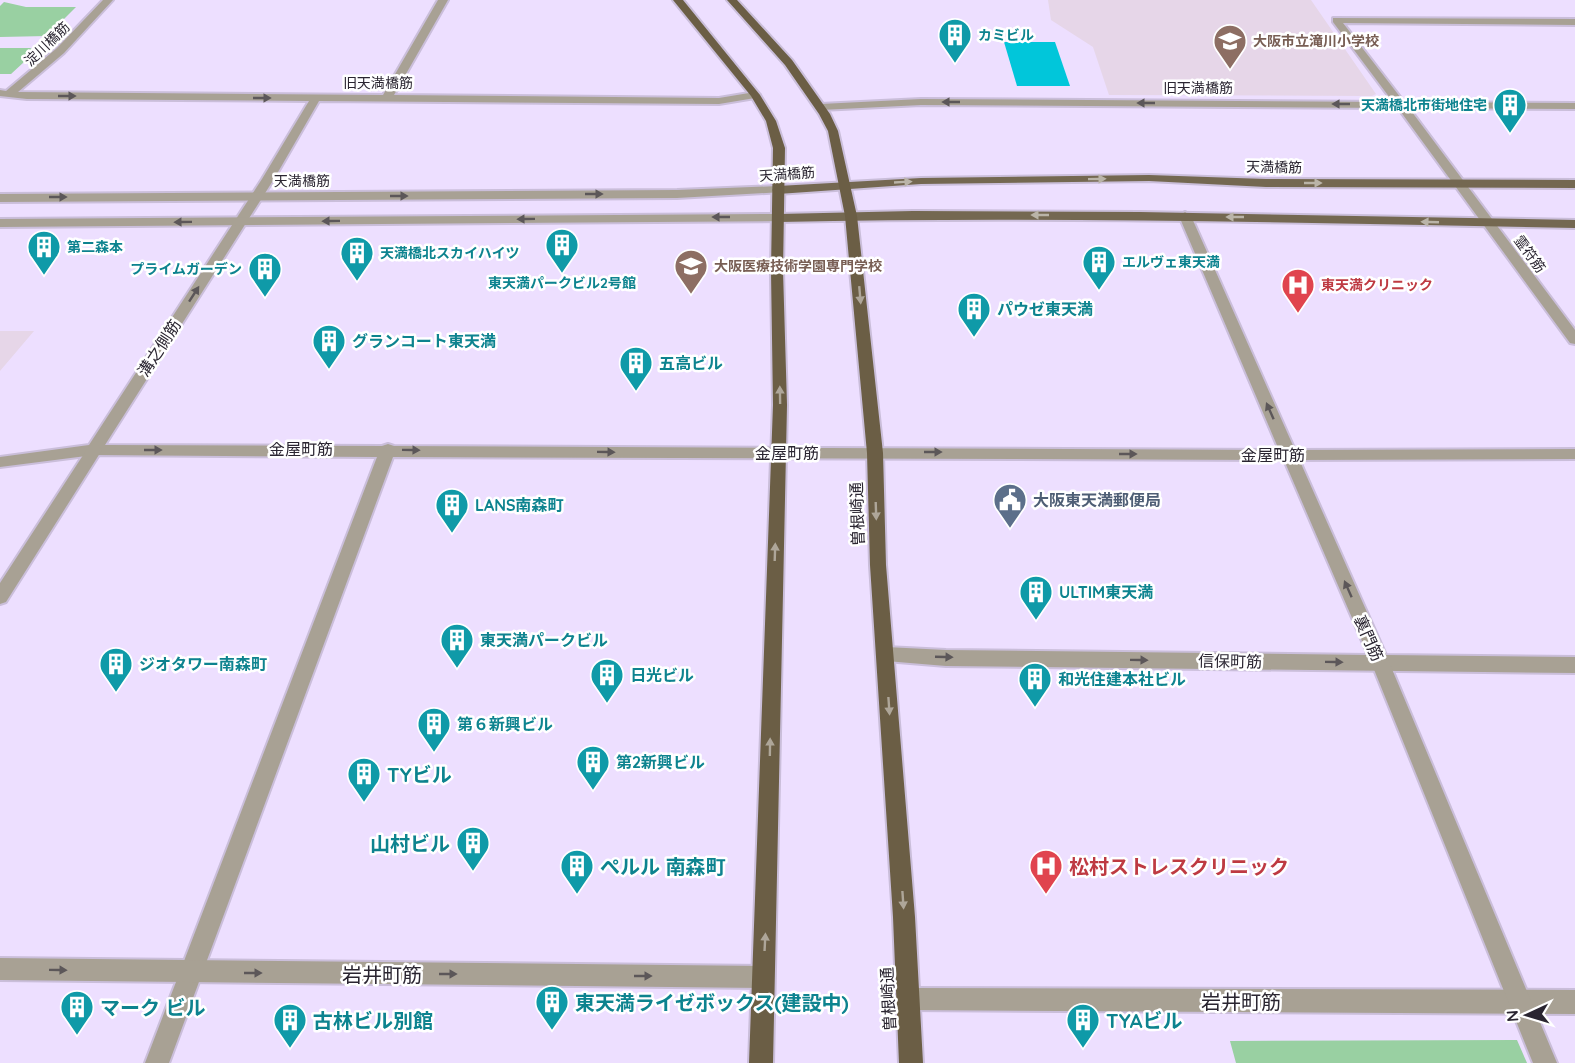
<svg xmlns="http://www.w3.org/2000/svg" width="1575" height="1063" font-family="Quicksand,'Noto Sans JP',sans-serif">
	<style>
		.education { fill: #e6d6e8 }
		.green { fill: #99d0a2 }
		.water { fill: #01c6da }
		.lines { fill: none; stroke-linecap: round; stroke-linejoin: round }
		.minor-casing { stroke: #cabeda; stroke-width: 4 }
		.tertiary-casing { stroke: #cabeda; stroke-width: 4 }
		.primary-casing { stroke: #cabeda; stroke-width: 4 }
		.trunk-casing { stroke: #cabeda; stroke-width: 4 }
		.minor { fill: #a8a194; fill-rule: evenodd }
		.tertiary { fill: #a8a194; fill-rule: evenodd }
		.primary { fill: #746851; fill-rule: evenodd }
		.trunk { fill: #6b5e45; fill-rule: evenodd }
		.oneway { fill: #5c5759 }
		.oneway2 { fill: #bab4a8 }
		.oneway3 { fill: #aea699 }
		.labels { text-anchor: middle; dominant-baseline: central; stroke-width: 5; stroke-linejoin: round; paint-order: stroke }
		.far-culture-label { font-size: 14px; font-weight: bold; fill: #0d838f; stroke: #fff; text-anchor: start }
		.far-education-label { font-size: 14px; font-weight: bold; fill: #785e54; stroke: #fff; text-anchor: start }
		.far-street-label { font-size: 14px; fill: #2a2531; stroke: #fff }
		.far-health-label { font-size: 14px; font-weight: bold; fill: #be3a42; stroke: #fff; text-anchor: start }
		.culture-label { font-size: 16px; font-weight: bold; fill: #0d838f; stroke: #fff; text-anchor: start }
		.street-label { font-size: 16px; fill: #2a2531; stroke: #fff }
		.service-label { font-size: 16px; font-weight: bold; fill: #4e5e75; stroke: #fff; text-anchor: start }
		.near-culture-label { font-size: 20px; font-weight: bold; fill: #0d838f; stroke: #fff; text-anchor: start }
		.near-health-label { font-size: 20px; font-weight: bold; fill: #be3a42; stroke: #fff; text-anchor: start }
		.near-street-label { font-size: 20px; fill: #2a2531; stroke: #fff }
	</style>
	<rect width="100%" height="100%" fill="#eddfff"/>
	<!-- education -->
	<path class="education" d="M 1048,0 L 1311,0 L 1376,94 L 1372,96 L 1109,95 L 1093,47 L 1051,20 Z
		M 0,331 L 34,331 L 0,371 Z"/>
	<!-- green -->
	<path class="green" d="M 4,2 L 26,7 L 76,7 L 47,36 L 0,37 L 0,6 Z
		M 0,48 L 30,48 L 36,51 L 11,74 L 0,74 Z
		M 1517,1040 L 1527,1063 L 1236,1063 L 1230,1041 Z"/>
	<!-- water -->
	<path class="water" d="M 1004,42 L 1055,42 L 1070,86 L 1017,86 Z"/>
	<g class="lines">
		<!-- minor casing -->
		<g class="minor-casing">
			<path id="minor" d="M 103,0 L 113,0 L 64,53 L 18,92 L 383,95 L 438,0 L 448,0 L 394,95 L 719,98 L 755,92 L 760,95 L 755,98 L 719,104 L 319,101 L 274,179 L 105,445 L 382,446 L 388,444 L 394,446 L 1279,450 L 1179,216 L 1185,212 L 1191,216 L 1386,655 L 1575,657 L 1575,673 L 946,666 L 886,661 L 880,659 L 877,654 L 880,649 L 886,647 L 946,650 L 1368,655 L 1284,460 L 393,457 L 169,1063 L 145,1063 L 377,457 L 94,455 L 0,467 L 0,457 L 89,445 L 262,179 L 309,101 L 27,99 L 0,96 L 0,90 L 6,91 L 57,48 Z
				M 1333,18 L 1575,19 L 1575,25 L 1343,23 L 1404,102 L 1575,103 L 1575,109 L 1409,108 L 1575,330 L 1575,344 L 1570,343 L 1398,108 L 921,105 L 821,110 L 816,107 L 821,104 L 921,99 L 1393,102 L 1333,22 Z
				M 908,988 L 1575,990 L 1575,1014 L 908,1010 L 900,1007 L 897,999 L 900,991 Z"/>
		</g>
		<!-- tertiary casing -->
		<g class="tertiary-casing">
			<path id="tertiary" d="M 778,186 L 782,188 L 782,192 L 677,198 L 0,202 L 0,194 L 677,190 Z
				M 779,214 L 785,218 L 783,221 L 0,227 L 0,219 Z
				M 94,445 L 99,446 L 102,450 L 6,602 L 0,604 L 0,583 L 89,446 Z
				M 1575,449 L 1575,459 L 1289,460 L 1284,459 L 1281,455 L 1284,451 L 1289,450 Z
				M 1380,654 L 1386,657 L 1389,662 L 1557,1063 L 1533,1063 L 1371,662 L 1374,657 Z
				M 0,958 L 763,966 L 771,969 L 774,977 L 771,985 L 763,988 L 0,980 Z"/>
		</g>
		<!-- primary casing -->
		<g class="primary-casing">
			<path id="primary" d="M 1149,175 L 1266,179 L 1575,180 L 1575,188 L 1266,187 L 1149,181 L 921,184 L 778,194 L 772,190 L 778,186 L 921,178 Z
				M 913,211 L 1140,212 L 1575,220 L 1575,228 C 1310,223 1044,216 779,222 L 773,218 L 779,214 Z"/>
		</g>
		<!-- trunk casing -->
		<g class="trunk-casing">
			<path id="trunk" d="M 673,0 L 683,0 L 760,95 L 776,121 L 785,148 L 783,271 L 787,405 L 773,1063 L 749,1063 L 773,405 L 771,271 L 773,148 L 766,121 L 751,96 Z
				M 727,0 L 737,0 L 792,60 L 830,114 L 838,131 L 857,216 L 883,453 L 886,565 L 915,917 L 923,1063 L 899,1063 L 893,917 L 870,565 L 867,453 L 845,216 L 828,131 L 819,114 L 785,65 Z"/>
		</g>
		<!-- minor -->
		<use href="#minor" class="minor"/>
		<!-- tertiary -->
		<use href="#tertiary" class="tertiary"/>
		<!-- primary -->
		<use href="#primary" class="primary"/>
		<!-- trunk -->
		<use href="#trunk" class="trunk"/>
	</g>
	<!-- one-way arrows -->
	<defs><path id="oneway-solid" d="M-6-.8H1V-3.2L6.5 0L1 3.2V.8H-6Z" transform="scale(1.5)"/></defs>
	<g class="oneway">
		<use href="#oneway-solid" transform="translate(67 96)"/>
		<use href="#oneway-solid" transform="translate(262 98)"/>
		<use href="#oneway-solid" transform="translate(951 102) rotate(-180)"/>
		<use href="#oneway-solid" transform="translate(1146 103) rotate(-180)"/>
		<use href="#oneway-solid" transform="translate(1341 104) rotate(-180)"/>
		<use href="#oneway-solid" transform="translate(594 194)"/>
		<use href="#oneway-solid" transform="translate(399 196)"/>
		<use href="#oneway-solid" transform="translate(58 197)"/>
		<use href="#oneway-solid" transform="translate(721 217) rotate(-180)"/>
		<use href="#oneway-solid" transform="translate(526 219) rotate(179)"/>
		<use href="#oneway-solid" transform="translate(331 221) rotate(179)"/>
		<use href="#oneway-solid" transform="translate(183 222) rotate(179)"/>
		<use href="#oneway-solid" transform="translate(194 294) rotate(-57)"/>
		<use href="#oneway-solid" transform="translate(1270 411) rotate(-114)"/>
		<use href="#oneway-solid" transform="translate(153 450)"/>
		<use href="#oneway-solid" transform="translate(411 450) rotate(1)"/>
		<use href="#oneway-solid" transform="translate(606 452) rotate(1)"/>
		<use href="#oneway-solid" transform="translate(933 452)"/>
		<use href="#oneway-solid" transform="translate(1128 454)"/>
		<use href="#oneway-solid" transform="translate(1348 589) rotate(-114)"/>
		<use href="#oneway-solid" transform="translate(944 657) rotate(2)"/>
		<use href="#oneway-solid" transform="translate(1139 660) rotate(1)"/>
		<use href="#oneway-solid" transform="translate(1334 662) rotate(1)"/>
		<use href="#oneway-solid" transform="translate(58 970) rotate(1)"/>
		<use href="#oneway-solid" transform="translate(253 973)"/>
		<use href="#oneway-solid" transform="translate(448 974)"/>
		<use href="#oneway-solid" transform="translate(643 976)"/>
	</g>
	<g class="oneway2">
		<use href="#oneway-solid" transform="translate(1097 179) rotate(-1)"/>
		<use href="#oneway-solid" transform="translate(903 182) rotate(-3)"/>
		<use href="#oneway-solid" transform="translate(1313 183)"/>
		<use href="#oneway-solid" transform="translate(1040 215) rotate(-180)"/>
		<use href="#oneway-solid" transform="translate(1235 217) rotate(-180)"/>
		<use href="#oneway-solid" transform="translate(1430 222) rotate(-178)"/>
	</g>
	<g class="oneway3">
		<use href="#oneway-solid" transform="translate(860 295) rotate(85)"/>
		<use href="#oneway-solid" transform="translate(780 395) rotate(-91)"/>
		<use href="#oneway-solid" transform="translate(876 511) rotate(88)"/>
		<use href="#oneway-solid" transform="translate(775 552) rotate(-88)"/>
		<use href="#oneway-solid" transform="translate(889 706) rotate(86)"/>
		<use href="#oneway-solid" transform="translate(770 747) rotate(-89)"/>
		<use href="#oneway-solid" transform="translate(903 900) rotate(86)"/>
		<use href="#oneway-solid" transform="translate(765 942) rotate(-87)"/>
	</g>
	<!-- icons -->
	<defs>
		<g id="building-pin" transform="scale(1.725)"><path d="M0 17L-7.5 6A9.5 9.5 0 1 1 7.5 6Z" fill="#0f9aa8" stroke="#fff"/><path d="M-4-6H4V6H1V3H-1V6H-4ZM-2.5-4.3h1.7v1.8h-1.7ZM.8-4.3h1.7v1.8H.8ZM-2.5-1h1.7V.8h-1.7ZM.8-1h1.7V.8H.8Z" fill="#fff"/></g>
		<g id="school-pin" transform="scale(1.725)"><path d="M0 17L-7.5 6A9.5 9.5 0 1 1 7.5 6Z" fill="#8d6e63" stroke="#fff"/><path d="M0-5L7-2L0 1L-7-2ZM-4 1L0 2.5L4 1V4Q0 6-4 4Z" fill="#fff"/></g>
		<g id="university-pin" transform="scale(1.725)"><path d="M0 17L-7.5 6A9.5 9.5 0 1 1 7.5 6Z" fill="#8d6e63" stroke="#fff"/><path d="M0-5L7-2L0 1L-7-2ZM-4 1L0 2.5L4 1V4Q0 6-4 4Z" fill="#fff"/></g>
		<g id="hospital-pin" transform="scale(1.725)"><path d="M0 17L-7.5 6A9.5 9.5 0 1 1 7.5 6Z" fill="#e0444e" stroke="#fff"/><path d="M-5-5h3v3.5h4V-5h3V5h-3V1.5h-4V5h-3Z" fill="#fff"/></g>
		<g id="civic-pin" transform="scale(1.725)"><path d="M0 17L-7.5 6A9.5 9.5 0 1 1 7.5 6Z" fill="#5c6f8a" stroke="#fff"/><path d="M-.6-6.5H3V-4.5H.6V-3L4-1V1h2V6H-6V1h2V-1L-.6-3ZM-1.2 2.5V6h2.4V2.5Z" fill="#fff"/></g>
	</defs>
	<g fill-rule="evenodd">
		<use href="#building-pin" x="955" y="35"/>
		<use href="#school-pin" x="1230" y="41"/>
		<use href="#building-pin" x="1510" y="105"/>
		<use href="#building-pin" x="562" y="245"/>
		<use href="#building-pin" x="44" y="247"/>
		<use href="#building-pin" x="357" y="253"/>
		<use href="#building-pin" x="1099" y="262"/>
		<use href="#university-pin" x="691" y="266"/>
		<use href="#building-pin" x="265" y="269"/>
		<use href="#hospital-pin" x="1298" y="285"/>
		<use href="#building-pin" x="974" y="309"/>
		<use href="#building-pin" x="329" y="341"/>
		<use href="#building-pin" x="636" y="363"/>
		<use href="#civic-pin" x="1010" y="500"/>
		<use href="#building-pin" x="452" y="505"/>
		<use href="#building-pin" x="1036" y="592"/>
		<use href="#building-pin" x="457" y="640"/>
		<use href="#building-pin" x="116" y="664"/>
		<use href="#building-pin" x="607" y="675"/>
		<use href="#building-pin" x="1035" y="679"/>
		<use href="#building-pin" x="434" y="724"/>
		<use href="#building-pin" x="593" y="762"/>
		<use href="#building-pin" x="364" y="774"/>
		<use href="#building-pin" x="473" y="843"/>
		<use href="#building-pin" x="577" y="866"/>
		<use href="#hospital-pin" x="1046" y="866"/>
		<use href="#building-pin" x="552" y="1002"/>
		<use href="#building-pin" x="77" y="1007"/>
		<use href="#building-pin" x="290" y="1020"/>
		<use href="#building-pin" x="1083" y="1020"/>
	</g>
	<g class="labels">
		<!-- far-culture labels -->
		<g class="far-culture-label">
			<text x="978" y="35">カミビル</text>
			<text x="1487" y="105" text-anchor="end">天満橋北市街地住宅</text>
			<text x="67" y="247">第二森本</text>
			<text x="380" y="253">天満橋北スカイハイツ</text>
			<text x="1122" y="262">エルヴェ東天満</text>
			<text x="242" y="269" text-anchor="end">プライムガーデン</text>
			<text x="562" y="283" text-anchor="middle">東天満パークビル2号館</text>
		</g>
		<!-- far-education labels -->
		<g class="far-education-label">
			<text x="1253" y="41">大阪市立滝川小学校</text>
			<text x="714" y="266">大阪医療技術学園専門学校</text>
		</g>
		<!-- far-street labels -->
		<g class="far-street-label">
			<text transform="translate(47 44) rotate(-44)">淀川橋筋</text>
			<text x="378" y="83">旧天満橋筋</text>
			<text x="1198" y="88">旧天満橋筋</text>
			<text transform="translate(1274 167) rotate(1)">天満橋筋</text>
			<text transform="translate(787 174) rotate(-4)">天満橋筋</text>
			<text x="302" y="181">天満橋筋</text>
			<text transform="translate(1530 254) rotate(54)">霊符筋</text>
		</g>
		<!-- far-health labels -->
		<g class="far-health-label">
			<text x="1321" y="285">東天満クリニック</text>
		</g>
		<!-- culture labels -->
		<g class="culture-label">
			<text x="997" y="309">パウゼ東天満</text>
			<text x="352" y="341">グランコート東天満</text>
			<text x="659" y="363">五高ビル</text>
			<text x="475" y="505">LANS南森町</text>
			<text x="1059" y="592">ULTIM東天満</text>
			<text x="480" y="640">東天満パークビル</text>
			<text x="139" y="664">ジオタワー南森町</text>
			<text x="630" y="675">日光ビル</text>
			<text x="1058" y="679">和光住建本社ビル</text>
			<text x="457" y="724">第６新興ビル</text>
			<text x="616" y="762">第2新興ビル</text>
		</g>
		<!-- street labels -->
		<g class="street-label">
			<text transform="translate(159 348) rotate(-57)">溝之側筋</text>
			<text x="301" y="449">金屋町筋</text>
			<text x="787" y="453">金屋町筋</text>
			<text x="1273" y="455">金屋町筋</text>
			<text transform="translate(857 514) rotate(-92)">曽根崎通</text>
			<text transform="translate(1369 638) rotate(66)">裏門筋</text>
			<text transform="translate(1230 661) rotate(1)">信保町筋</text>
			<text transform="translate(888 999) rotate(-93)">曽根崎通</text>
		</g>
		<!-- service labels -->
		<g class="service-label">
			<text x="1033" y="500">大阪東天満郵便局</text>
		</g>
		<!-- near-culture labels -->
		<g class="near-culture-label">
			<text x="387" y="774">TYビル</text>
			<text x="450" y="843" text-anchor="end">山村ビル</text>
			<text x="600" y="866">ぺルル 南森町</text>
			<text x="575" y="1002">東天満ライゼボックス(建設中)</text>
			<text x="100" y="1007">マーク ビル</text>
			<text x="313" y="1020">古林ビル別館</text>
			<text x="1106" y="1020">TYAビル</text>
		</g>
		<!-- near-health labels -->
		<g class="near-health-label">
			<text x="1069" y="866">松村ストレスクリニック</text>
		</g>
		<!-- near-street labels -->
		<g class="near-street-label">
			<text x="382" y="974">岩井町筋</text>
			<text x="1241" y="1001">岩井町筋</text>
		</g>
	</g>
	<!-- north arrow -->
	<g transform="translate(1527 1015) rotate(266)" stroke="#ffffff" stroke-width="4.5" paint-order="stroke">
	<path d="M0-4.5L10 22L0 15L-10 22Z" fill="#2a2531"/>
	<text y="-9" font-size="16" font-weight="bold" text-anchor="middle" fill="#2a2531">N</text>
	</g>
</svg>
